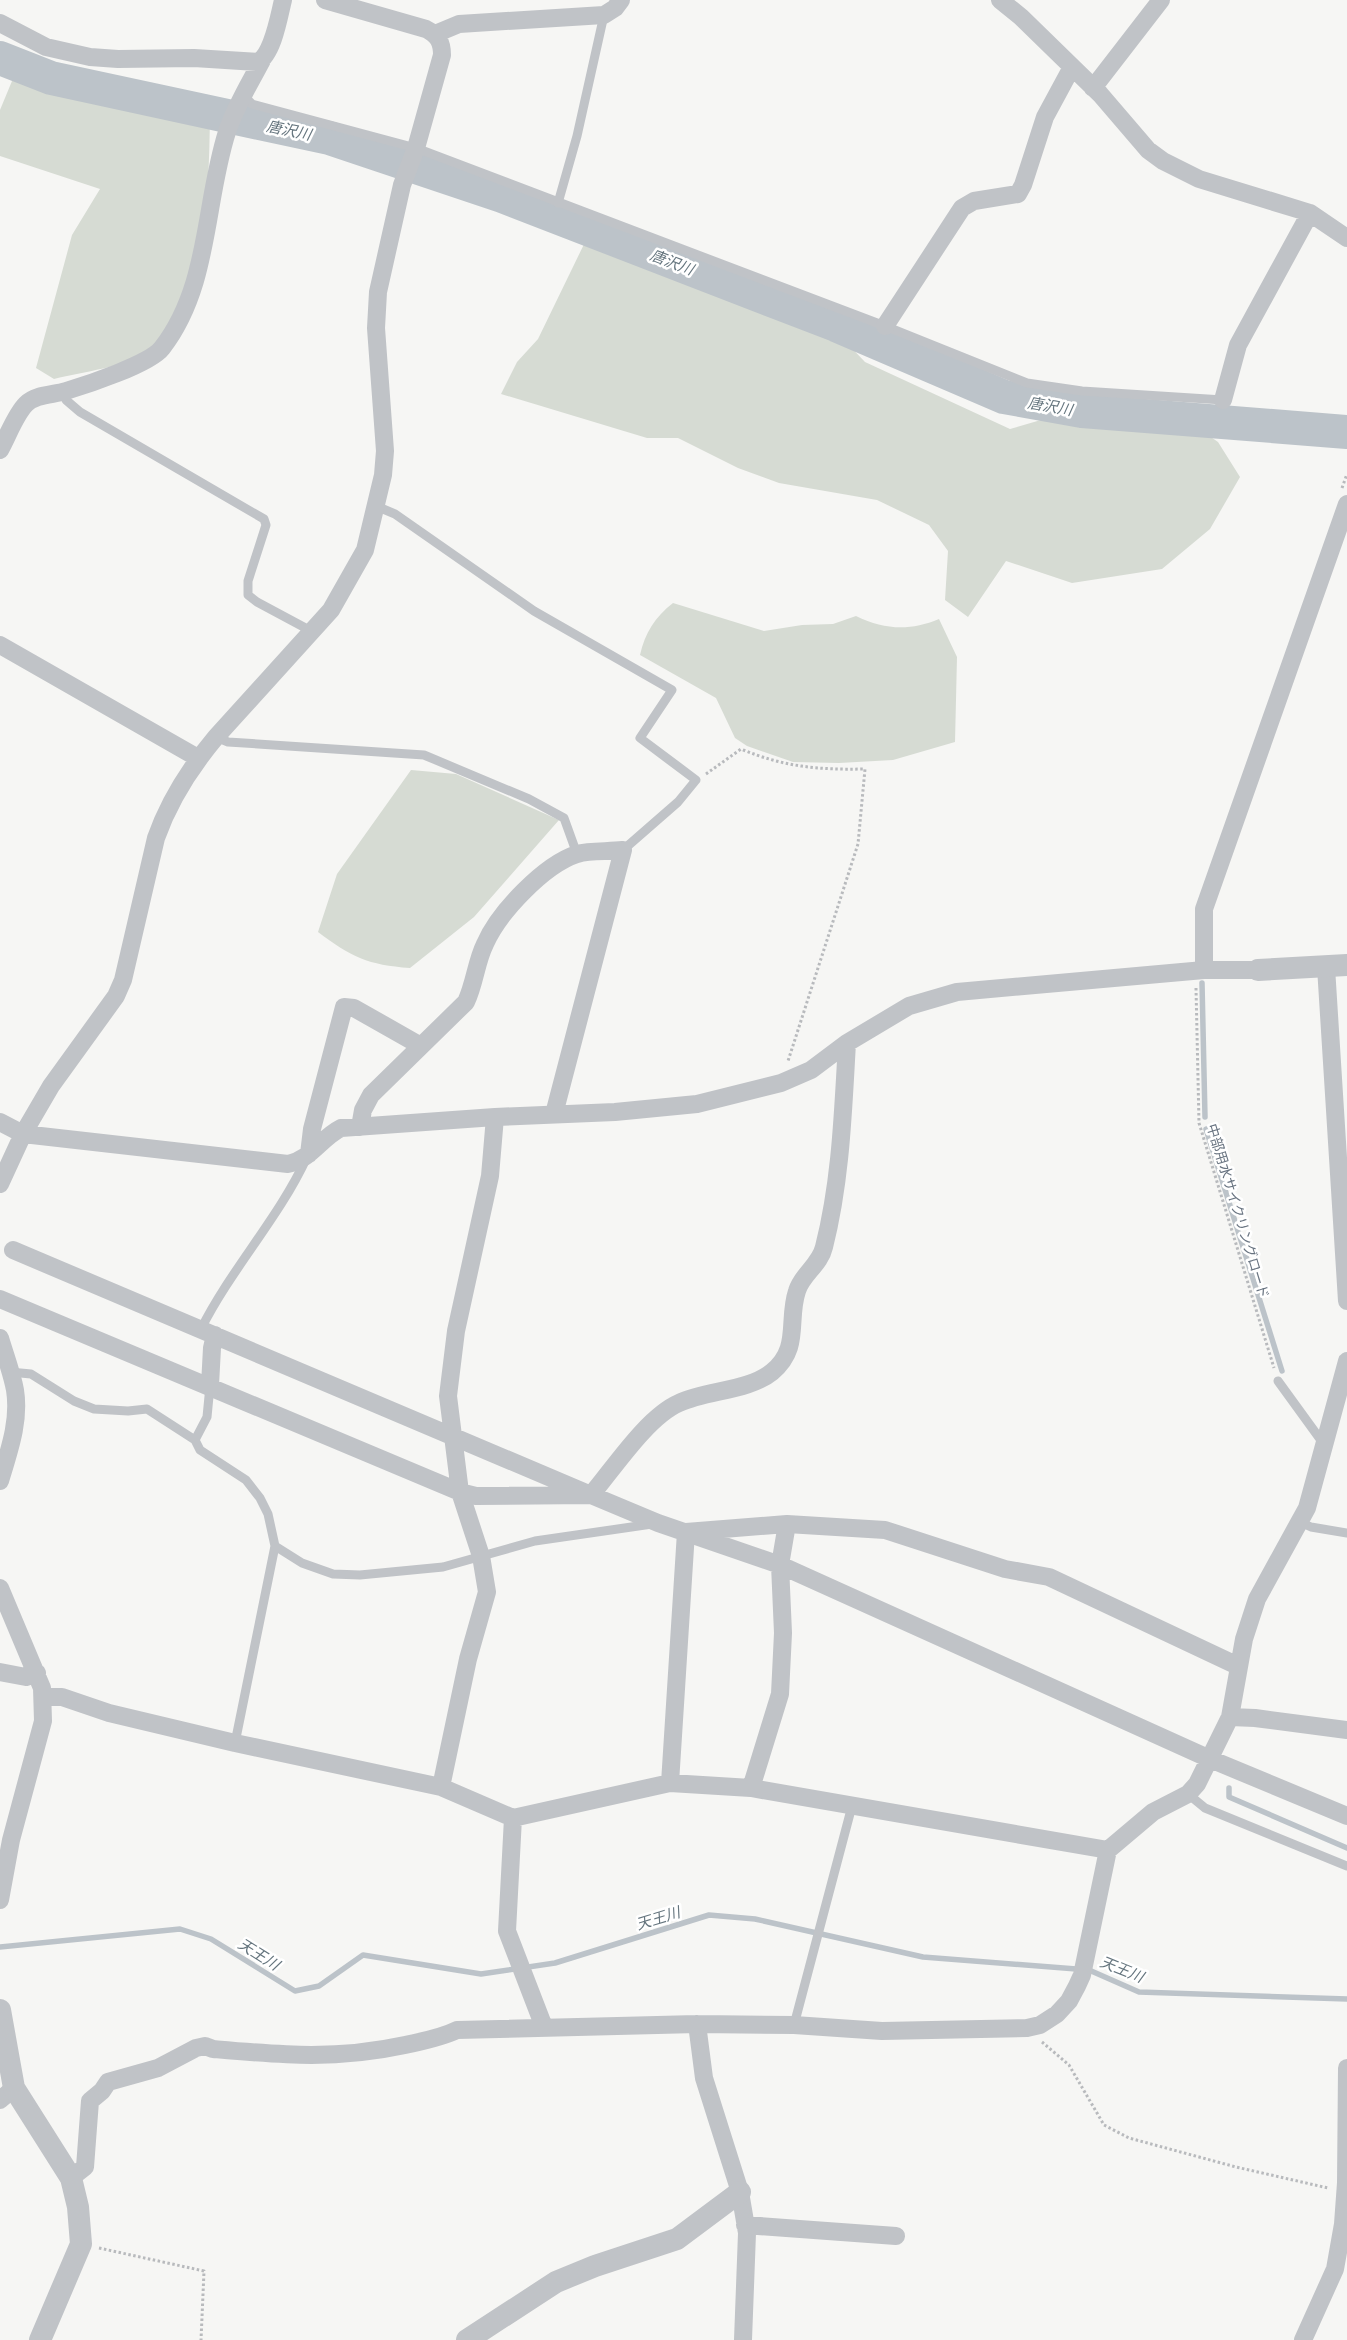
<svg xmlns="http://www.w3.org/2000/svg" width="1347" height="2340" font-family="Poppins,'Noto Sans JP',sans-serif">
	<style>
		.green { fill: #d6dbd3 }
		.lines { fill: none; stroke-linecap: round; stroke-linejoin: round }
		.stream { stroke: #bcc3c9; stroke-width: 5.5 }
		.river { stroke: #bcc3c9; stroke-width: 34 }
		.path { stroke: #b8babd; stroke-width: 3; stroke-dasharray: 2.5 2.5; stroke-linecap: butt }
		.service { stroke: #c0c3c7; stroke-width: 9 }
		.minor { stroke: #c0c3c7; stroke-width: 18 }
		.tertiary { stroke: #c0c3c7; stroke-width: 22 }
		.labels { text-anchor: middle; dominant-baseline: central; stroke-width: 5; stroke-linejoin: round; paint-order: stroke }
		.street-label { font-size: 14px; fill: #697481; stroke: #fff }
		.water-label { font-size: 15px; font-style: italic; fill: #65757e; stroke: #fff }
	</style>
	<rect width="100%" height="100%" fill="#f6f6f4"/>
	<!-- green -->
	<path class="green" d="M 12,81 L 116,88 L 170,100 L 210,113 C 209,185 208,268 165,330 C 161,337 156,348 150,352 C 122,368 85,371 54,379 L 36,368 L 72,235 L 100,189 L 0,156 L 0,110 Z
		M 587,238 L 704,274 L 822,317 L 865,362 L 1010,429 L 1082,408 L 1182,417 L 1218,442 L 1240,477 L 1210,529 L 1162,569 L 1072,583 L 1006,561 L 968,617 L 945,600 L 948,551 L 929,525 L 877,500 L 779,483 L 738,468 L 678,438 L 647,438 L 501,394 L 517,362 L 538,339 Z
		M 673,603 L 764,631 L 802,625 L 833,624 L 856,616 C 885,630 910,631 939,619 L 957,657 L 955,742 L 893,760 L 839,763 L 793,762 L 747,746 L 735,738 L 716,698 L 640,655 C 645,633 655,617 673,603 Z
		M 411,770 L 456,774 L 559,820 L 474,917 L 410,968 C 368,965 351,957 318,932 L 337,874 Z"/>
	<g class="lines">
		<!-- stream -->
		<path class="stream" d="M 1346,445 L 1347,440
			M 1202,983 L 1205,1117
			M 1206,1129 L 1282,1371
			M 1229,1788 L 1229,1797 L 1347,1848
			M 0,1947 L 180,1929 L 211,1939 L 295,1991 L 319,1986 L 363,1955 L 481,1974 L 555,1963 L 709,1915 L 755,1919 L 923,1957 L 1089,1970 L 1139,1992 L 1347,1999"/>
		<!-- river -->
		<path class="river" d="M 0,58 L 51,78 L 329,138 L 502,196 L 836,325 L 1004,397 L 1082,411 L 1347,432"/>
		<!-- path -->
		<path class="path" d="M 1342,488 L 1347,474
			M 706,774 L 741,749 C 784,767 819,770 865,769 L 858,844 L 788,1061
			M 1196,988 L 1199,1123 L 1274,1368
			M 1042,2042 L 1069,2065 L 1104,2125 L 1129,2138 L 1236,2167 L 1328,2188
			M 99,2248 L 204,2271 L 201,2340"/>
		<!-- service -->
		<path class="service" d="M 244,96 L 252,104 L 416,148 L 885,326 L 1027,383 L 1082,391 L 1223,400
			M 558,203 L 577,136 L 604,15
			M 65,391 L 66,400 L 80,412 L 264,519 L 266,525 L 248,581 L 248,595 L 257,602 L 313,632
			M 376,506 L 395,514 L 534,611 L 672,690 L 640,738 L 696,780 L 678,802 L 623,850
			M 216,737 L 228,742 L 424,755 L 529,799 L 564,818 L 577,854
			M 201,1329 C 231,1269 279,1218 307,1157
			M 10,1372 L 31,1374 L 74,1401 L 94,1409 L 128,1411 L 147,1409 L 195,1440 L 200,1450 L 246,1480 L 260,1498 L 268,1514 L 275,1546 L 302,1563 L 333,1574 L 360,1575 L 443,1567 L 535,1541 L 652,1524
			M 1278,1381 L 1323,1443
			M 195,1440 L 207,1417 L 210,1386
			M 1300,1522 L 1311,1527 L 1347,1533
			M 235,1743 L 275,1546
			M 1188,1794 L 1205,1808 L 1347,1866
			M 794,2025 L 852,1806"/>
		<!-- minor -->
		<path class="minor" d="M 1000,0 L 1021,17 L 1100,94 L 1148,150 L 1163,161 L 1199,179 L 1310,213 L 1347,238
			M 0,23 L 46,47 L 90,57 L 118,59 L 194,58 L 258,62 C 273,54 279,16 283,0
			M 435,34 L 459,24 L 604,15 L 615,8 L 621,0
			M 1093,88 L 1161,0
			M 885,326 L 962,208 L 974,201 L 1018,194 L 1023,185 L 1045,117 L 1072,67
			M 1223,400 L 1238,345 L 1310,213
			M 0,450 C 8,436 15,415 26,404 C 36,394 53,395 66,391 C 86,385 150,364 162,348 C 210,286 204,204 227,132 C 235,107 250,83 262,60
			M 0,645 L 198,758
			M 1326,967 L 1347,1301
			M 1204,970 L 1204,909 L 1347,504
			M 0,1122 L 23,1134 L 288,1164 C 310,1160 321,1138 341,1128 L 495,1117 L 615,1112 L 697,1104 L 781,1083 L 811,1070 L 847,1043 L 909,1006 L 957,992 L 1204,970 L 1258,970
			M 360,1127 L 363,1110 L 371,1095 L 466,1002 C 475,983 476,962 485,944 C 499,912 544,865 577,854 C 591,850 609,852 623,850 L 554,1114
			M 309,1154 L 312,1129 L 344,1007 L 354,1008 L 421,1046
			M 0,1184 L 23,1134 L 51,1086 L 116,996 L 123,980 L 156,838 C 169,801 190,768 216,737 L 331,610 L 365,550 L 383,475 L 385,451 L 376,328 L 378,292 L 402,185 L 416,148 L 442,55 C 442,42 438,35 426,29 L 325,0
			M 13,1250 L 591,1495 C 614,1468 647,1417 679,1403 C 707,1390 749,1391 772,1372 C 801,1348 787,1321 797,1291 C 802,1274 820,1265 824,1247 C 841,1180 843,1111 847,1043
			M 0,1299 L 460,1492 L 476,1496 L 591,1495 L 658,1523 L 780,1565 L 1210,1759 L 1347,1816
			M 0,1338 C 5,1355 12,1373 15,1390 C 20,1421 9,1451 0,1481
			M 210,1385 L 212,1348 L 215,1335
			M 0,1588 L 42,1688 L 43,1721 L 11,1840 L 0,1900
			M 0,1672 L 26,1677 L 37,1673
			M 44,1697 L 62,1697 L 109,1713 L 235,1743 L 441,1787 L 513,1818 L 670,1783 L 751,1788 L 1108,1850
			M 1230,1717 L 1255,1718 L 1347,1730
			M 670,1783 L 686,1532 L 787,1524 L 885,1530 L 1005,1569 L 1049,1577 L 1238,1666
			M 441,1787 L 468,1659 L 487,1592 L 481,1556 L 460,1492 L 448,1396 L 456,1331 L 490,1176 L 495,1117
			M 751,1788 L 780,1694 L 783,1633 L 780,1565 L 787,1524
			M 513,1818 L 507,1931 L 544,2027
			M 697,2024 L 704,2078 L 740,2192 L 747,2233 L 743,2340
			M 0,2100 L 14,2088
			M 71,2178 L 85,2167 L 90,2101 L 102,2091 L 108,2082 L 158,2068 L 196,2048 L 205,2046 L 213,2049 C 283,2055 336,2060 405,2045 C 423,2041 441,2038 457,2030 L 697,2024 L 794,2025 L 882,2031 L 1027,2028 L 1040,2025 L 1057,2014 L 1069,2001 L 1077,1986 L 1082,1975 L 1108,1850 L 1153,1812 L 1188,1794 L 1197,1784 L 1230,1717 L 1244,1639 L 1257,1599 L 1307,1508 L 1347,1361
			M 745,2225 L 896,2236
			M 1303,2340 L 1335,2269 L 1343,2224 L 1346,2183 L 1347,2068"/>
		<!-- tertiary -->
		<path class="tertiary" d="M 1258,970 L 1347,965
			M 0,2010 L 14,2088 L 71,2178 L 78,2207 L 81,2244 L 40,2340
			M 467,2340 L 556,2282 L 595,2266 L 677,2239 L 740,2192"/>
	</g>
	<g class="labels">
		<!-- street labels -->
		<g class="street-label">
			<text transform="translate(1238 1211) rotate(73)">中部用水サイクリングロード</text>
		</g>
		<!-- water labels -->
		<g class="water-label">
			<text transform="translate(289 130) rotate(12)">唐沢川</text>
			<text transform="translate(672 262) rotate(21)">唐沢川</text>
			<text transform="translate(1050 406) rotate(10)">唐沢川</text>
			<text transform="translate(658 1918) rotate(-17)">天王川</text>
			<text transform="translate(259 1954) rotate(32)">天王川</text>
			<text transform="translate(1122 1969) rotate(22)">天王川</text>
		</g>
	</g>
</svg>
